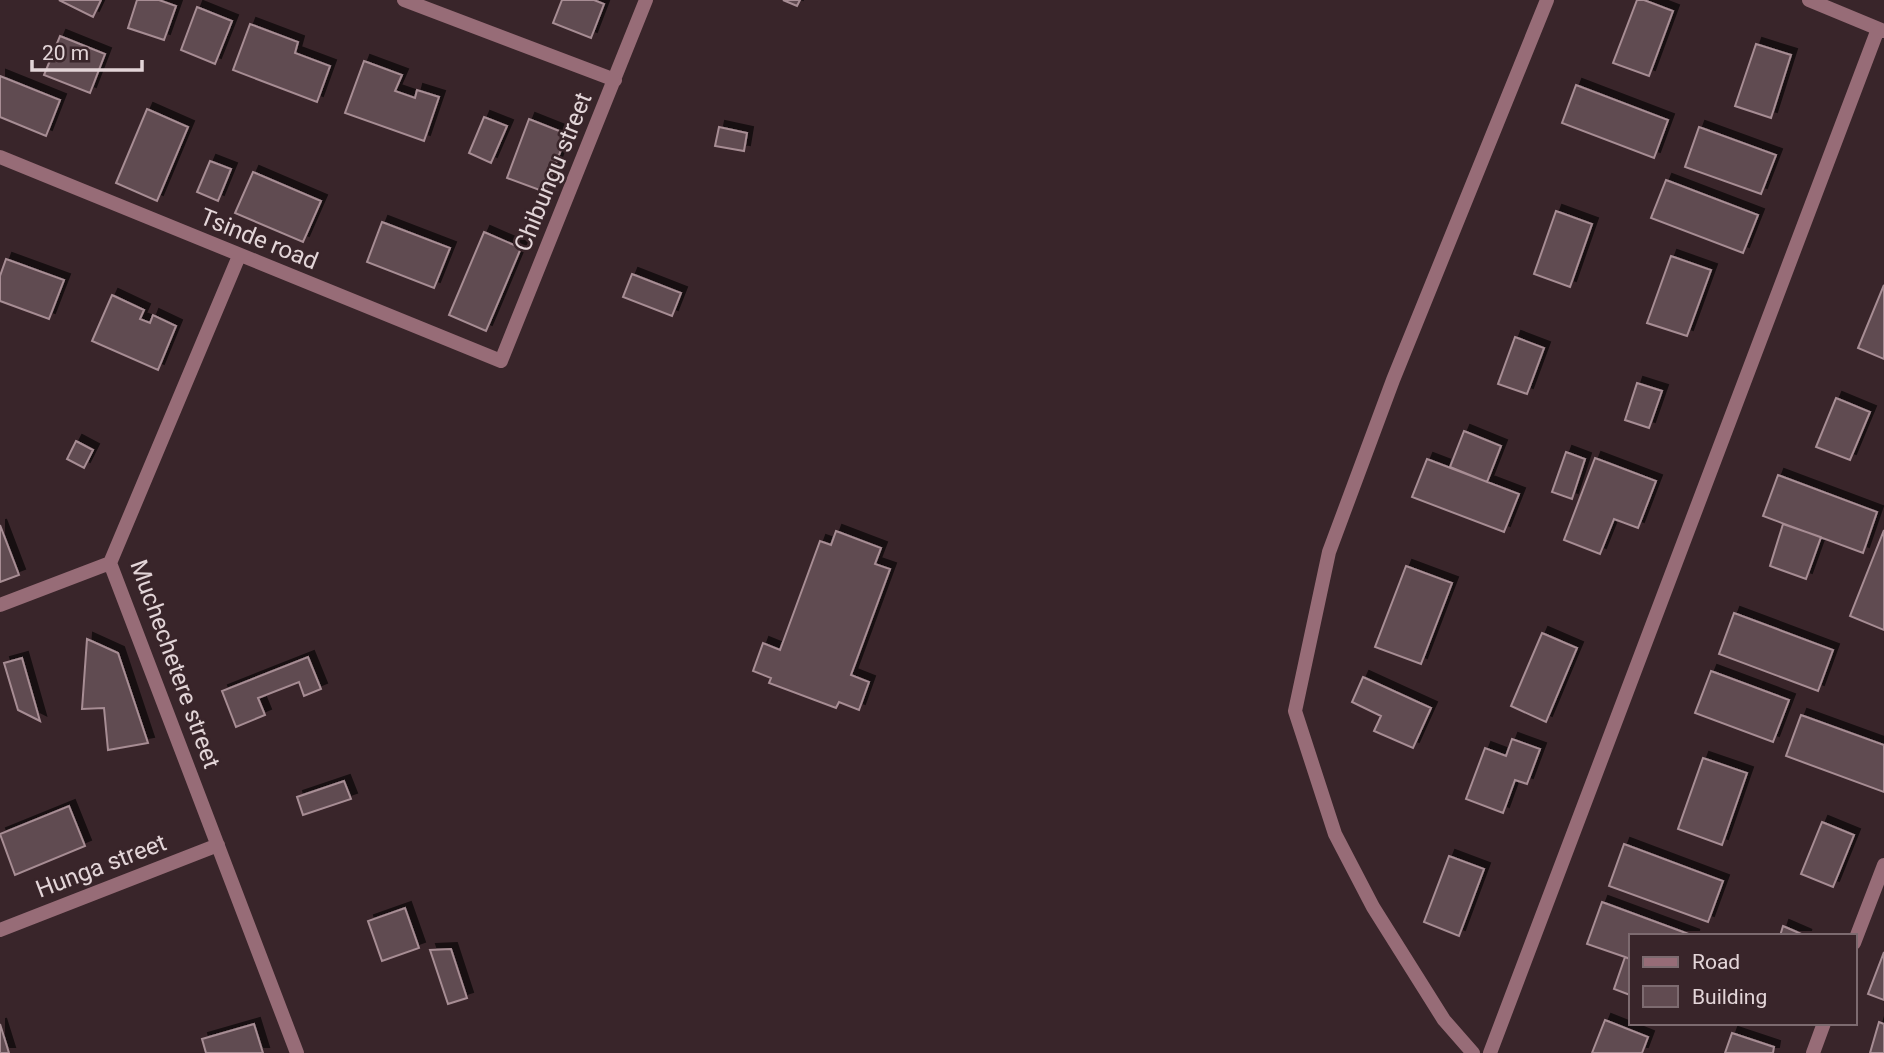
<svg xmlns="http://www.w3.org/2000/svg" width="1884" height="1053" font-family="Roboto,sans-serif">
	<style>
		.building { fill: #614b51; stroke: #a78d94; stroke-width: 2; filter: url(#shadow) }
		.lines { fill: none; stroke-linecap: round; stroke-linejoin: round }
		.minor { stroke: #976c77; stroke-width: 14 }
		.labels { text-anchor: middle; dominant-baseline: central; stroke-width: 5; stroke-linejoin: round; paint-order: stroke }
		.street-label { font-size: 24px; fill: #e3d5d8; stroke: #39252a }
	</style>
	<defs>
		<filter id="shadow"><feDropShadow dx="6" dy="-6" stdDeviation="0" flood-color="#0009"/></filter>
	</defs>
	<rect width="100%" height="100%" fill="#39252a"/>
	<!-- building -->
	<path class="building" d="M 59,0 L 101,0 L 93,17 Z
		M 137,0 L 159,0 L 176,6 L 164,40 L 128,28 Z
		M 562,0 L 594,0 L 604,4 L 591,38 L 553,23 Z
		M 783,0 L 800,0 L 797,6 Z
		M 1637,0 L 1644,0 L 1673,11 L 1649,76 L 1613,63 Z
		M 197,7 L 232,21 L 215,64 L 181,50 Z
		M 250,24 L 298,42 L 295,53 L 330,66 L 317,102 L 233,70 Z
		M 60,36 L 105,54 L 90,93 L 44,75 Z
		M 1756,44 L 1791,55 L 1771,118 L 1735,106 Z
		M 364,61 L 402,75 L 395,91 L 415,98 L 417,90 L 439,97 L 424,141 L 345,113 Z
		M 0,76 L 60,100 L 46,136 L 0,117 Z
		M 1576,85 L 1668,120 L 1654,158 L 1562,123 Z
		M 147,109 L 188,127 L 157,201 L 116,183 Z
		M 484,117 L 507,126 L 491,163 L 469,153 Z
		M 529,119 L 567,134 L 545,192 L 507,178 Z
		M 719,127 L 747,133 L 744,151 L 715,146 Z
		M 1699,127 L 1776,155 L 1761,194 L 1685,167 Z
		M 210,161 L 231,169 L 218,201 L 197,192 Z
		M 253,172 L 321,201 L 303,242 L 235,213 Z
		M 1666,180 L 1758,215 L 1743,253 L 1651,218 Z
		M 1556,211 L 1592,224 L 1570,287 L 1534,274 Z
		M 382,222 L 450,248 L 434,288 L 367,262 Z
		M 484,232 L 521,248 L 486,331 L 449,315 Z
		M 1671,256 L 1711,270 L 1687,336 L 1647,323 Z
		M 6,259 L 64,280 L 49,319 L 0,301 L 0,276 Z
		M 632,274 L 681,293 L 672,316 L 623,297 Z
		M 1884,285 L 1884,359 L 1858,348 Z
		M 112,295 L 144,310 L 140,319 L 150,323 L 153,315 L 176,326 L 158,370 L 92,341 Z
		M 1515,337 L 1544,348 L 1527,394 L 1498,384 Z
		M 1637,383 L 1662,391 L 1649,428 L 1625,420 Z
		M 1836,398 L 1870,412 L 1850,460 L 1816,447 Z
		M 1464,431 L 1501,446 L 1487,482 L 1450,467 Z
		M 76,441 L 93,450 L 84,468 L 67,459 Z
		M 1566,452 L 1585,459 L 1572,499 L 1552,492 Z
		M 1595,458 L 1656,481 L 1638,528 L 1614,519 L 1600,554 L 1564,540 Z
		M 1427,459 L 1519,494 L 1504,532 L 1412,497 Z
		M 1778,475 L 1877,512 L 1863,553 L 1763,516 Z
		M 1783,524 L 1821,537 L 1806,579 L 1770,566 Z
		M 0,525 L 19,575 L 0,582 Z
		M 1884,530 L 1884,630 L 1850,616 Z
		M 836,531 L 881,548 L 875,564 L 890,569 L 851,675 L 869,682 L 859,710 L 839,702 L 836,708 L 769,683 L 771,678 L 753,671 L 763,643 L 780,650 L 820,541 L 831,545 Z
		M 1406,566 L 1452,583 L 1421,664 L 1375,647 Z
		M 1734,613 L 1833,650 L 1818,691 L 1719,654 Z
		M 1542,633 L 1577,648 L 1546,722 L 1511,706 Z
		M 87,639 L 118,653 L 148,743 L 108,750 L 104,708 L 82,709 Z
		M 308,657 L 321,689 L 304,696 L 299,682 L 258,698 L 265,715 L 236,727 L 222,691 Z
		M 22,658 L 40,721 L 18,710 L 4,663 Z
		M 1711,671 L 1789,700 L 1773,742 L 1695,713 Z
		M 1363,677 L 1431,708 L 1413,748 L 1374,731 L 1381,716 L 1352,702 Z
		M 1801,715 L 1884,745 L 1884,792 L 1786,756 Z
		M 1512,739 L 1540,749 L 1527,784 L 1515,780 L 1503,813 L 1466,799 L 1485,748 L 1506,756 Z
		M 1703,758 L 1747,773 L 1722,845 L 1678,829 Z
		M 344,781 L 351,799 L 303,815 L 297,797 Z
		M 69,806 L 85,846 L 15,875 L 0,834 Z
		M 1822,822 L 1854,835 L 1833,887 L 1801,874 Z
		M 1624,844 L 1723,881 L 1708,922 L 1609,886 Z
		M 1449,856 L 1484,869 L 1459,936 L 1424,922 Z
		M 1602,902 L 1694,936 L 1630,936 L 1630,959 L 1625,957 L 1587,944 Z
		M 405,908 L 419,948 L 382,961 L 368,921 Z
		M 1783,926 L 1806,936 L 1780,936 Z
		M 451,949 L 467,998 L 448,1004 L 430,950 Z
		M 1884,952 L 1884,1000 L 1868,994 Z
		M 1625,957 L 1630,959 L 1630,995 L 1614,989 Z
		M 1605,1020 L 1648,1037 L 1642,1053 L 1592,1053 Z
		M 1879,1022 L 1884,1024 L 1884,1053 L 1870,1053 Z
		M 0,1024 L 9,1053 L 0,1053 Z
		M 254,1024 L 263,1053 L 206,1053 L 202,1039 Z
		M 1732,1033 L 1774,1047 L 1773,1053 L 1725,1053 Z"/>
	<g class="lines">
		<!-- minor -->
		<path class="minor" d="M 404,0 L 615,80
			M 1809,0 L 1884,31
			M 0,157 L 501,361 L 646,0
			M 239,256 L 110,563 L 297,1053
			M 0,605 L 110,563
			M 0,930 L 218,845
			M 1854,943 L 1884,865
			M 1473,1053 L 1444,1020 L 1373,907 L 1335,834 L 1295,711 L 1329,552 L 1393,380 L 1547,0
			M 1490,1053 L 1878,29
			M 1813,1053 L 1824,1023"/>
	</g>
	<g class="labels">
		<!-- street labels -->
		<g class="street-label">
			<text transform="translate(553 172) rotate(-68)">Chibungu street</text>
			<text transform="translate(259 239) rotate(22)">Tsinde road</text>
			<text transform="translate(175 664) rotate(70)">Muchechetere street</text>
			<text transform="translate(101 866) rotate(-21)">Hunga street</text>
		</g>
	</g>
	<!-- legend -->
	<rect x="1629" y="934" width="228" height="91" fill="#39252a" stroke="#7d6b70" stroke-width="2"/>
	<rect x="1643" y="957" width="35" height="10" fill="#976c77" stroke="#7d6b70" stroke-width="2"/>
	<text x="1692" y="969" font-size="21" fill="#e3d5d8">Road</text>
	<rect x="1643" y="986" width="35" height="21" fill="#614b51" stroke="#7d6b70" stroke-width="2"/>
	<text x="1692" y="1004" font-size="21" fill="#e3d5d8">Building</text>
	<!-- scale -->
	<path d="M32 60v10h110v-10" fill="none" stroke="#e3d5d8" stroke-width="3.5"/>
	<text x="42" y="60" font-size="21" fill="#e3d5d8" stroke="#39252a" stroke-width="5" paint-order="stroke">20 m</text>
</svg>
